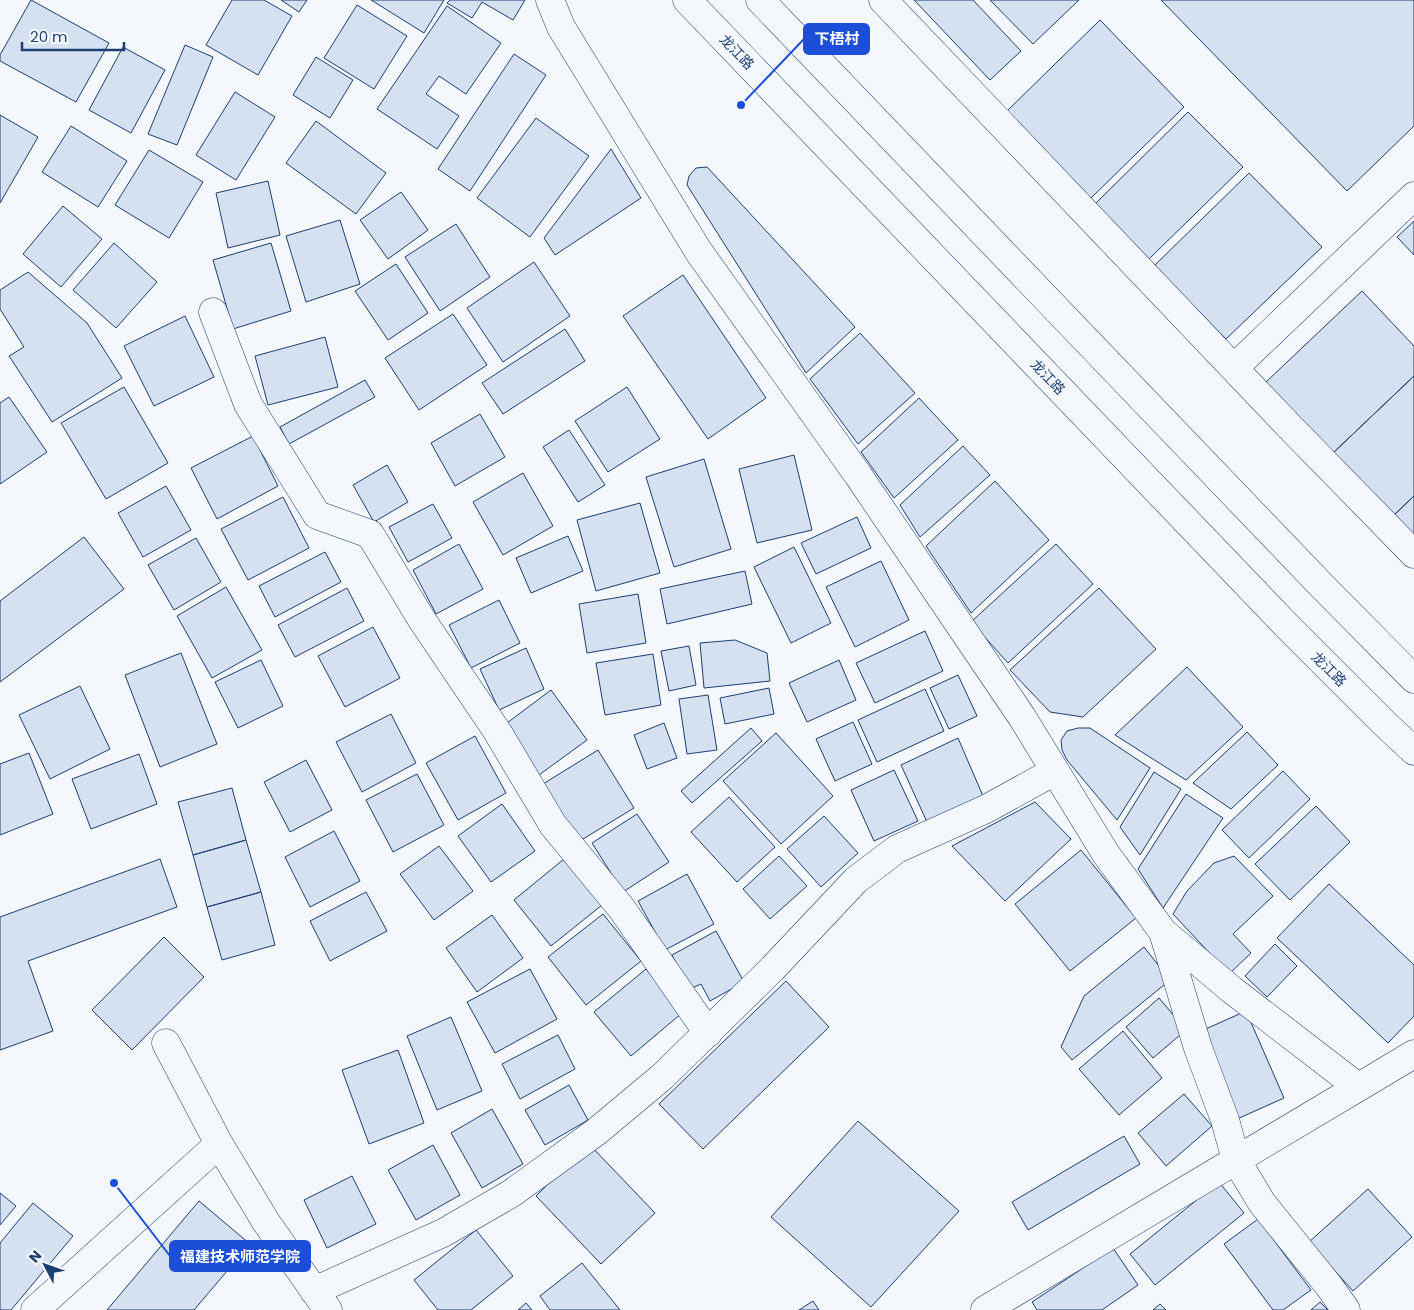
<svg xmlns="http://www.w3.org/2000/svg" width="1414" height="1310" font-family="Poppins,'Noto Sans SC',sans-serif">
	<style>
		.building { fill: #d5e0f0; stroke: #1d3f73 }
		.lines { fill: none; stroke-linecap: round; stroke-linejoin: round }
		.minor-casing { stroke: #1d3f73; stroke-width: 29 }
		.primary-casing { stroke: #1d3f73; stroke-width: 29 }
		.minor { stroke: #f4f7fb; stroke-width: 28 }
		.primary { stroke: #f4f7fb; stroke-width: 28 }
		.labels { text-anchor: middle; dominant-baseline: central; stroke-width: 4; stroke-linejoin: round; paint-order: stroke }
		.street-label { font-size: 14px; fill: #1d3f73; stroke: #f4f7fb }
		.leader { fill: none; stroke: #1d4ed8; stroke-width: 2 }
		.callout-dot { fill: #1d4ed8; stroke: #f4f7fb; stroke-width: 2 }
		.callout { fill: #1d4ed8; stroke: #1d4ed8; stroke-width: 2 }
		.callout-label { font-size: 15px; text-anchor: middle; font-weight: bold; fill: #fff }
	</style>
	<rect width="100%" height="100%" fill="#f4f7fb"/>
	<!-- building -->
	<path class="building" d="M 31,0 L 109,43 L 76,102 L 0,61 L 0,55 Z
		M 232,0 L 264,0 L 292,16 L 258,75 L 206,45 Z
		M 281,0 L 307,0 L 299,12 Z
		M 371,0 L 444,0 L 424,33 Z
		M 450,0 L 525,0 L 513,20 L 482,2 L 472,18 L 447,3 Z
		M 914,0 L 973,0 L 1021,51 L 990,80 Z
		M 990,0 L 1079,0 L 1033,44 Z
		M 1161,0 L 1414,0 L 1414,126 L 1347,191 Z
		M 357,5 L 407,36 L 374,89 L 324,58 Z
		M 447,6 L 501,43 L 466,94 L 439,76 L 426,94 L 459,116 L 437,149 L 377,109 Z
		M 1100,20 L 1184,107 L 1090,199 L 1006,112 Z
		M 185,45 L 213,57 L 177,145 L 148,134 Z
		M 123,47 L 165,70 L 131,133 L 89,110 Z
		M 514,54 L 546,75 L 470,191 L 438,169 Z
		M 316,57 L 353,80 L 330,118 L 293,95 Z
		M 235,92 L 275,117 L 236,180 L 196,155 Z
		M 1188,112 L 1243,167 L 1149,259 L 1095,204 Z
		M 0,115 L 38,137 L 0,203 Z
		M 536,118 L 589,156 L 530,237 L 477,198 Z
		M 316,121 L 386,173 L 356,214 L 286,163 Z
		M 71,126 L 127,161 L 98,207 L 42,172 Z
		M 611,149 L 641,198 L 555,255 L 544,238 Z
		M 149,150 L 203,182 L 169,238 L 115,205 Z
		M 707,167 L 855,327 L 806,373 L 687,185 L 689,176 L 696,168 Z
		M 1249,173 L 1322,247 L 1226,339 L 1154,266 Z
		M 268,181 L 280,235 L 228,248 L 216,193 Z
		M 401,192 L 428,230 L 388,259 L 360,220 Z
		M 63,206 L 102,239 L 61,287 L 23,254 Z
		M 340,220 L 360,284 L 306,302 L 286,236 Z
		M 1414,221 L 1414,255 L 1397,237 Z
		M 456,224 L 490,277 L 440,311 L 405,257 Z
		M 114,243 L 157,282 L 116,328 L 73,290 Z
		M 271,243 L 291,311 L 233,329 L 213,260 Z
		M 534,262 L 570,316 L 503,362 L 467,308 Z
		M 396,264 L 428,313 L 388,340 L 355,291 Z
		M 28,272 L 87,323 L 122,378 L 52,422 L 9,356 L 24,347 L 0,309 L 0,290 Z
		M 683,275 L 766,398 L 708,439 L 623,316 Z
		M 1362,291 L 1414,346 L 1414,376 L 1333,453 L 1266,382 Z
		M 453,314 L 487,365 L 419,410 L 385,358 Z
		M 185,316 L 214,377 L 154,406 L 124,346 Z
		M 565,329 L 585,361 L 503,414 L 482,383 Z
		M 860,333 L 915,393 L 858,444 L 810,379 Z
		M 325,337 L 338,387 L 268,405 L 255,356 Z
		M 1414,376 L 1414,496 L 1393,516 L 1333,453 Z
		M 365,380 L 375,397 L 289,444 L 280,427 Z
		M 124,387 L 168,463 L 106,499 L 61,423 Z
		M 627,387 L 660,439 L 608,472 L 575,421 Z
		M 9,397 L 47,452 L 0,484 L 0,403 Z
		M 919,398 L 958,440 L 894,498 L 861,452 Z
		M 480,414 L 505,457 L 455,486 L 431,443 Z
		M 569,430 L 605,485 L 578,502 L 543,447 Z
		M 253,436 L 278,486 L 217,519 L 191,468 Z
		M 963,446 L 990,475 L 920,537 L 900,505 Z
		M 794,455 L 812,530 L 757,543 L 739,469 Z
		M 704,459 L 731,549 L 674,567 L 646,477 Z
		M 387,465 L 408,502 L 374,522 L 353,485 Z
		M 523,473 L 553,526 L 503,555 L 473,502 Z
		M 995,481 L 1049,540 L 971,613 L 926,546 Z
		M 166,486 L 191,530 L 143,557 L 118,513 Z
		M 1414,496 L 1414,538 L 1393,516 Z
		M 283,497 L 309,548 L 248,580 L 221,529 Z
		M 640,503 L 660,573 L 596,591 L 577,520 Z
		M 433,504 L 452,538 L 408,562 L 389,527 Z
		M 857,517 L 871,548 L 816,574 L 801,543 Z
		M 568,536 L 583,571 L 531,593 L 516,558 Z
		M 84,537 L 124,589 L 0,682 L 0,601 Z
		M 196,538 L 221,582 L 174,610 L 148,565 Z
		M 459,544 L 483,589 L 436,614 L 413,570 Z
		M 1056,544 L 1093,584 L 1008,663 L 971,622 Z
		M 794,547 L 831,623 L 791,643 L 754,567 Z
		M 325,552 L 341,582 L 275,617 L 259,586 Z
		M 881,561 L 909,620 L 855,647 L 826,587 Z
		M 745,571 L 752,604 L 667,624 L 660,589 Z
		M 226,587 L 262,650 L 212,678 L 177,616 Z
		M 347,588 L 364,621 L 295,657 L 278,625 Z
		M 1099,588 L 1156,649 L 1083,717 L 1050,712 L 1010,670 Z
		M 638,594 L 646,643 L 587,653 L 579,604 Z
		M 499,600 L 520,643 L 471,668 L 449,625 Z
		M 373,627 L 400,678 L 345,707 L 318,656 Z
		M 925,631 L 943,671 L 875,703 L 856,663 Z
		M 735,640 L 767,653 L 770,681 L 704,688 L 700,643 Z
		M 689,646 L 696,685 L 669,691 L 661,651 Z
		M 526,648 L 544,689 L 499,710 L 480,669 Z
		M 181,653 L 217,744 L 160,767 L 125,675 Z
		M 653,654 L 661,705 L 605,715 L 596,663 Z
		M 261,660 L 283,706 L 238,728 L 215,682 Z
		M 839,660 L 856,700 L 807,722 L 789,683 Z
		M 1187,667 L 1243,727 L 1186,780 L 1115,735 Z
		M 958,675 L 977,716 L 949,729 L 930,688 Z
		M 80,686 L 110,749 L 50,779 L 19,715 Z
		M 769,688 L 774,714 L 725,724 L 720,698 Z
		M 925,689 L 944,731 L 877,762 L 858,720 Z
		M 551,690 L 587,740 L 539,775 L 503,726 Z
		M 708,695 L 717,750 L 687,754 L 679,699 Z
		M 391,714 L 416,763 L 362,792 L 336,742 Z
		M 853,722 L 872,764 L 835,781 L 816,739 Z
		M 664,723 L 677,758 L 647,769 L 634,735 Z
		M 751,728 L 762,741 L 692,803 L 681,791 Z
		M 1078,728 L 1090,728 L 1150,768 L 1117,820 L 1067,760 L 1062,750 L 1061,740 L 1067,731 Z
		M 1247,732 L 1278,765 L 1231,809 L 1193,783 Z
		M 776,733 L 833,796 L 781,844 L 723,781 Z
		M 475,736 L 506,793 L 458,820 L 426,763 Z
		M 958,738 L 983,796 L 927,822 L 901,765 Z
		M 598,750 L 634,808 L 578,842 L 543,784 Z
		M 29,753 L 53,814 L 0,835 L 0,764 Z
		M 139,754 L 157,804 L 91,829 L 72,779 Z
		M 306,760 L 332,810 L 290,832 L 264,782 Z
		M 894,770 L 918,821 L 874,841 L 851,790 Z
		M 1283,771 L 1310,799 L 1249,858 L 1222,830 Z
		M 1154,772 L 1181,789 L 1140,855 L 1120,827 Z
		M 417,774 L 444,825 L 393,852 L 366,800 Z
		M 232,788 L 246,840 L 193,855 L 178,802 Z
		M 1186,794 L 1223,818 L 1163,908 L 1138,869 Z
		M 729,797 L 775,847 L 737,882 L 691,832 Z
		M 1035,802 L 1071,839 L 1005,901 L 952,846 Z
		M 502,804 L 535,851 L 491,882 L 458,836 Z
		M 1316,806 L 1350,842 L 1290,900 L 1255,864 Z
		M 637,814 L 669,862 L 623,892 L 592,843 Z
		M 824,816 L 858,853 L 821,887 L 787,849 Z
		M 334,831 L 360,881 L 310,907 L 285,857 Z
		M 246,840 L 261,892 L 207,907 L 193,855 Z
		M 439,846 L 473,891 L 434,920 L 400,874 Z
		M 1081,850 L 1136,918 L 1070,971 L 1015,904 Z
		M 779,856 L 807,886 L 770,919 L 743,889 Z
		M 1234,856 L 1273,896 L 1233,934 L 1251,953 L 1229,974 L 1173,914 L 1187,891 L 1214,863 Z
		M 160,859 L 177,907 L 28,961 L 53,1031 L 0,1050 L 0,917 Z
		M 564,859 L 602,905 L 551,946 L 514,900 Z
		M 687,874 L 714,924 L 665,950 L 638,901 Z
		M 1329,884 L 1414,965 L 1414,1016 L 1388,1043 L 1277,938 Z
		M 261,892 L 275,945 L 222,960 L 207,907 Z
		M 366,892 L 387,931 L 330,961 L 310,921 Z
		M 603,914 L 641,961 L 586,1005 L 548,957 Z
		M 492,915 L 523,958 L 477,992 L 446,948 Z
		M 716,931 L 744,982 L 710,1001 L 701,984 L 690,989 L 672,955 Z
		M 164,937 L 204,977 L 132,1050 L 92,1010 Z
		M 1275,944 L 1297,966 L 1267,997 L 1245,976 Z
		M 1144,947 L 1170,980 L 1072,1060 L 1061,1047 L 1084,996 Z
		M 530,969 L 557,1019 L 495,1053 L 467,1002 Z
		M 646,969 L 682,1013 L 631,1056 L 594,1012 Z
		M 786,981 L 829,1027 L 703,1149 L 659,1104 Z
		M 1159,998 L 1186,1030 L 1153,1058 L 1126,1027 Z
		M 1246,1011 L 1284,1098 L 1237,1119 L 1199,1032 Z
		M 451,1017 L 482,1091 L 437,1110 L 407,1036 Z
		M 1123,1031 L 1162,1078 L 1119,1115 L 1079,1069 Z
		M 558,1035 L 575,1069 L 520,1099 L 502,1064 Z
		M 398,1050 L 424,1123 L 369,1144 L 342,1070 Z
		M 569,1085 L 588,1120 L 545,1145 L 525,1110 Z
		M 1184,1094 L 1212,1126 L 1166,1166 L 1138,1133 Z
		M 492,1109 L 523,1164 L 482,1188 L 451,1133 Z
		M 858,1121 L 959,1211 L 871,1307 L 771,1217 Z
		M 1124,1136 L 1140,1164 L 1028,1230 L 1012,1202 Z
		M 589,1144 L 655,1213 L 601,1264 L 536,1196 Z
		M 433,1145 L 460,1195 L 416,1220 L 388,1170 Z
		M 352,1176 L 376,1224 L 327,1248 L 304,1200 Z
		M 1219,1182 L 1244,1213 L 1155,1285 L 1130,1254 Z
		M 1368,1189 L 1412,1237 L 1353,1291 L 1309,1242 Z
		M 0,1193 L 16,1206 L 0,1225 Z
		M 199,1201 L 250,1244 L 194,1310 L 107,1310 Z
		M 33,1203 L 73,1236 L 11,1310 L 0,1310 L 0,1243 Z
		M 1258,1219 L 1311,1290 L 1283,1310 L 1273,1310 L 1224,1244 Z
		M 476,1230 L 513,1276 L 471,1310 L 438,1310 L 414,1280 Z
		M 1113,1248 L 1138,1285 L 1102,1310 L 1037,1310 L 1032,1302 Z
		M 582,1263 L 620,1310 L 550,1310 L 540,1296 Z
		M 813,1301 L 819,1310 L 799,1310 Z
		M 1320,1302 L 1328,1310 L 1311,1310 Z
		M 526,1303 L 532,1310 L 518,1310 Z
		M 1160,1304 L 1166,1310 L 1153,1310 Z"/>
	<g class="lines">
		<!-- minor casing -->
		<g class="minor-casing">
			<path id="minor" d="M 550,0 L 561,27 L 699,252 L 858,475 L 1022,717 L 1106,854 L 1163,932 L 1232,990 L 1358,1087
				M 883,0 L 1288,425 L 1414,554
				M 213,312 L 248,404 L 317,515 L 370,534 L 422,620 L 497,731 L 553,825 L 622,909 L 708,1033
				M 1234,368 L 1414,196
				M 1163,932 L 1198,1048 L 1225,1120 L 1236,1160 L 1262,1203 L 1329,1286 L 1346,1310
				M 166,1043 L 219,1144 L 266,1222 L 328,1310
				M 314,1291 L 443,1233 L 512,1193 L 596,1132 L 663,1076 L 773,968 L 856,880 L 897,849 L 986,809 L 1055,771
				M 35,1310 L 219,1144
				M 985,1310 L 1414,1054"/>
		</g>
		<!-- primary casing -->
		<g class="primary-casing">
			<path id="primary" d="M 687,0 L 1288,627 L 1384,723 L 1414,751
				M 760,0 L 1323,587 L 1414,679"/>
		</g>
		<!-- minor -->
		<use href="#minor" class="minor"/>
		<!-- primary -->
		<use href="#primary" class="primary"/>
	</g>
	<g class="labels">
		<!-- street labels -->
		<g class="street-label">
			<text transform="translate(737 52) rotate(46)">龙江路</text>
			<text transform="translate(1048 377) rotate(46)">龙江路</text>
			<text transform="translate(1329 669) rotate(45)">龙江路</text>
		</g>
	</g>
	<!-- callouts -->
	<path class="leader" d="M741 105L804 39M114 1183L170 1256"/>
	<g class="callout-dot">
		<circle cx="741" cy="105" r="5"/>
		<circle cx="114" cy="1183" r="5"/>
	</g>
	<g class="callout">
		<rect x="804" y="24" width="65" height="30" rx="5"/>
		<rect x="170" y="1241" width="140" height="30" rx="5"/>
	</g>
	<g class="callout-label">
		<text x="837" y="44">下梧村</text>
		<text x="240" y="1262">福建技术师范学院</text>
	</g>
	<!-- north arrow -->
	<g transform="translate(45 1265) rotate(311)" stroke="#f4f7fb" stroke-width="4" paint-order="stroke">
	<path d="M0-4L9 19L0 12L-9 19Z" fill="#1d3f73"/>
	<text y="-8" font-size="14" font-weight="bold" text-anchor="middle" fill="#1d3f73">N</text>
	</g>
	<!-- scale -->
	<path d="M22 42v8h102v-8" fill="none" stroke="#1d3f73" stroke-width="2.5"/>
	<text x="30" y="42" font-size="15" fill="#1d3f73" stroke="#f4f7fb" stroke-width="4" paint-order="stroke">20 m</text>
</svg>
